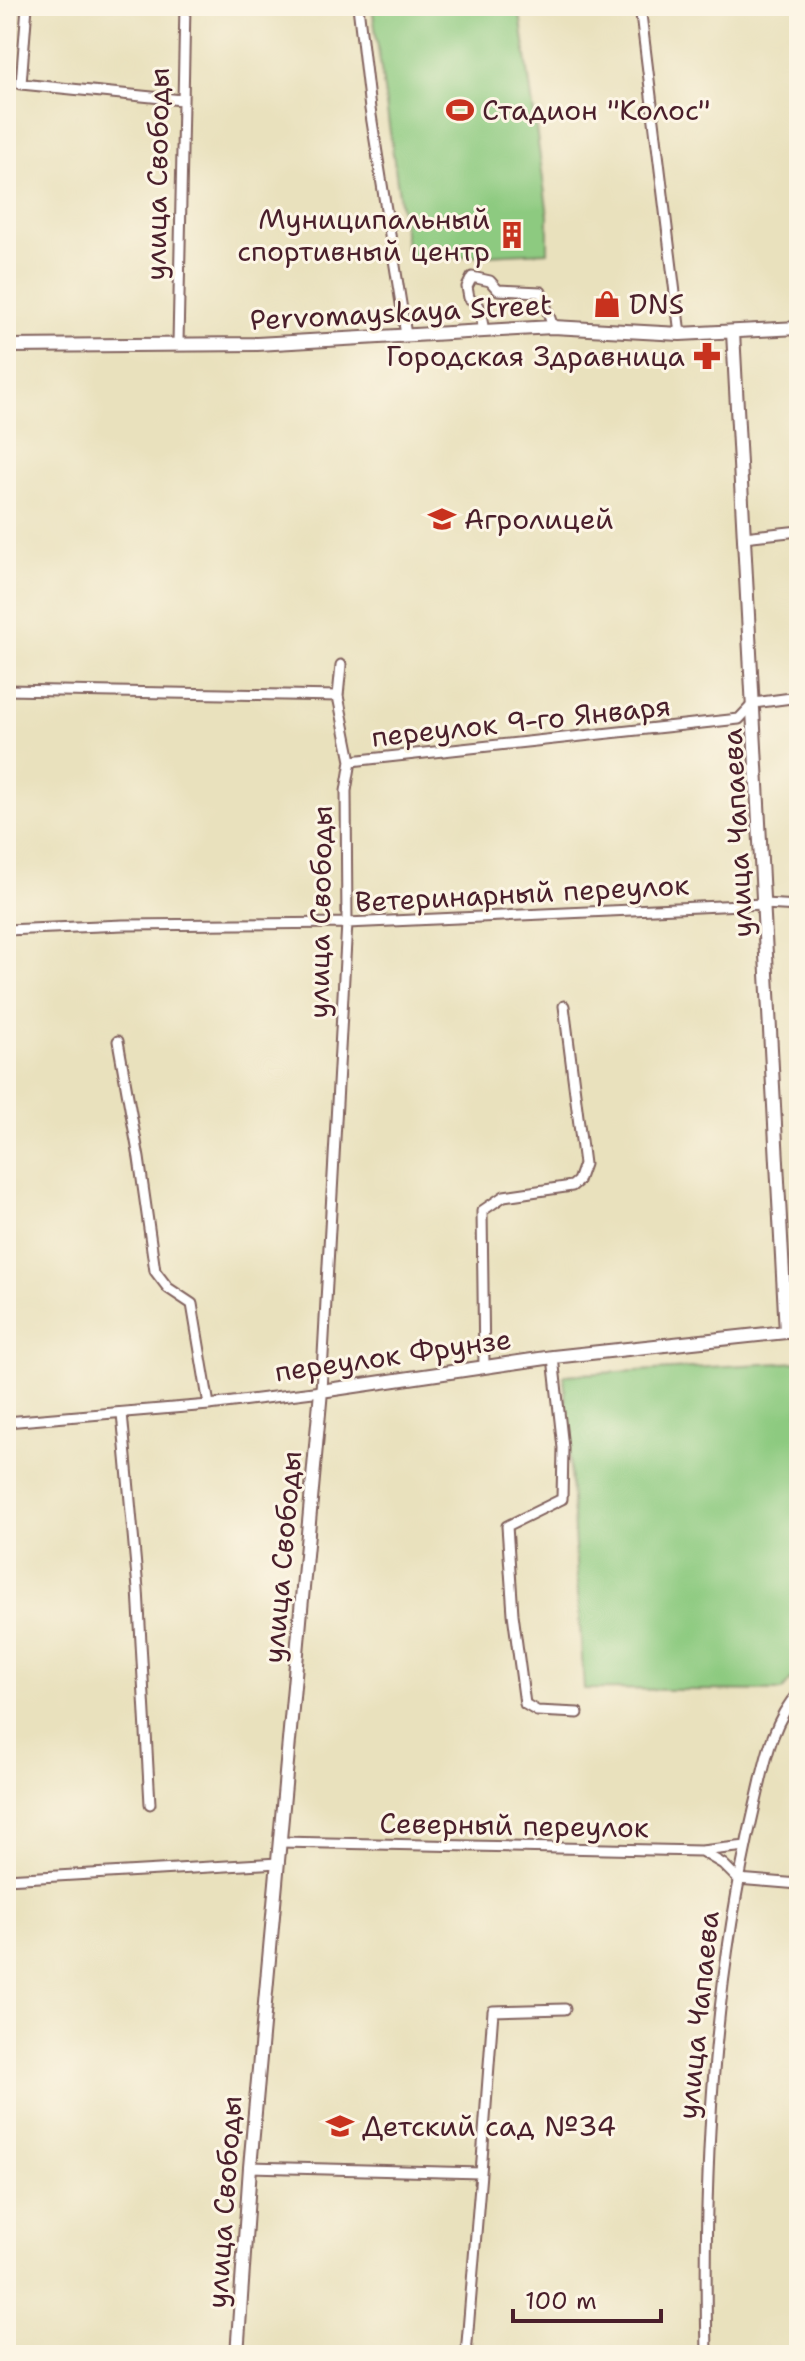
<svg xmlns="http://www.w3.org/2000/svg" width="805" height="2361" font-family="'Shantell Sans',sans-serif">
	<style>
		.green { fill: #8dca80; stroke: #6c7456; stroke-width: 2 }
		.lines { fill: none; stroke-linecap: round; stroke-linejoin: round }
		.street-casing { stroke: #82635e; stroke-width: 13 }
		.secondary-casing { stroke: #82635e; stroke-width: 16 }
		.street { stroke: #fff; stroke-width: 9 }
		.secondary { stroke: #fff; stroke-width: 12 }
		.labels { text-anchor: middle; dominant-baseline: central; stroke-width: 6; stroke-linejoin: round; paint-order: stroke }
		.poi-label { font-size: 28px; fill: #4a1f2b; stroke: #fcf5e5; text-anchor: start }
		.street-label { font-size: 28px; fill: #4a1f2b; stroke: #fcf5e5 }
	</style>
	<rect width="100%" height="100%" fill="#fcf5e5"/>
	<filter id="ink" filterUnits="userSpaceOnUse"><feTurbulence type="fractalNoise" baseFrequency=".0125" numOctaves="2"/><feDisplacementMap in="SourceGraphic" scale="16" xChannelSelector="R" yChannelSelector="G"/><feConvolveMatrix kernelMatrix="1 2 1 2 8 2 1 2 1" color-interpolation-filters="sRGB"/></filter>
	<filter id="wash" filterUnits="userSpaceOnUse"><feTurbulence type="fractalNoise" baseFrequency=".006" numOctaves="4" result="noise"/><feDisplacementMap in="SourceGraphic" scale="32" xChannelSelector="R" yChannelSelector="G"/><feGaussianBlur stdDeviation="1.8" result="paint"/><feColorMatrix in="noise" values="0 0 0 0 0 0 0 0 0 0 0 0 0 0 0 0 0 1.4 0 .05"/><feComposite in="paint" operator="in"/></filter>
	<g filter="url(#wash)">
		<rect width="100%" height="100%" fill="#e9e1bd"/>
		<!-- green -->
		<path class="green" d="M 372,6 L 519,6 L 548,215 L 548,252 L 408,259 Z
			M 799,1362 L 799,1670 L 782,1691 L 584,1689 L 564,1375 Z"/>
	</g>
	<g filter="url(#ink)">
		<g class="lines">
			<!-- street casing -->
			<g class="street-casing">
				<path id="street" d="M 27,6 L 21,84 L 182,100
					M 358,6 L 370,109 L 406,335
					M 640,6 L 680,334
					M 484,331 L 479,306 L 469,298 L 467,287 L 472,277 L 490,281 L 498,290 L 541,292 L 553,327
					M 178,343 L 185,6
					M 744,537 L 799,531
					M 6,690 L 338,696 L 351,761 L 346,791 L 347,923 L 321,1391 L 209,1405 L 6,1422
					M 338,696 L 341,665
					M 351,761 L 739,719 L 754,703 L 799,697
					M 6,930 L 123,925 L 347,923 L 764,904 L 799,906
					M 118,1041 L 139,1158 L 155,1271 L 168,1288 L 192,1304 L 209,1405
					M 786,1332 L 799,1338
					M 553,1357 L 563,1448 L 562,1499 L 507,1526 L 513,1614 L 525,1704 L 537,1711 L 578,1713
					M 484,1366 L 482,1211 L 504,1196 L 572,1186 L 578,1181 L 584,1164 L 564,1006
					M 122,1413 L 138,1589 L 150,1804
					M 280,1842 L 701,1851 L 746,1846
					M 701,1851 L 723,1864 L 738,1879 L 799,1884
					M 6,1879 L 278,1863
					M 250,2167 L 481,2173 L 493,2011 L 565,2009
					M 466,2355 L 481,2173
					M 707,2355 C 703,2172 712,1988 754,1810 C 764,1769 770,1723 799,1692"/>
			</g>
			<!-- secondary casing -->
			<g class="secondary-casing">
				<path id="secondary" d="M 6,346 L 257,344 L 553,327 L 680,334 L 799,328
					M 237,2355 L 250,2167 L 321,1391 L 553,1357 L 786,1332 L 733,332"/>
			</g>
			<!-- street -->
			<use href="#street" class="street"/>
			<!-- secondary -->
			<use href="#secondary" class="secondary"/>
		</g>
	</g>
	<!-- icons -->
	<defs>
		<g id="stadium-bare" transform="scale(2.16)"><path d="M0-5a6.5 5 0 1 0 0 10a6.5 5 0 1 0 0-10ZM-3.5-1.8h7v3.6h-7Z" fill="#c8321e" stroke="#fcf5e5" stroke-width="2.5" paint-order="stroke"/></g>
		<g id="building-bare" transform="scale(2.16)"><path d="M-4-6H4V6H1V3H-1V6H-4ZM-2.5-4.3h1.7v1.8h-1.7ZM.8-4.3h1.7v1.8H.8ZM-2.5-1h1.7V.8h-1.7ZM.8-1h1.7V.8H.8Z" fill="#c8321e" stroke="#fcf5e5" stroke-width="2.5" paint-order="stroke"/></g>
		<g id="shop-bare" transform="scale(2.16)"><path d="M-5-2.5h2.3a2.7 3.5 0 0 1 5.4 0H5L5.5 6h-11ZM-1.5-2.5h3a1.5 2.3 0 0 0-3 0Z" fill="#c8321e" stroke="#fcf5e5" stroke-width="2.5" paint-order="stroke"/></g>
		<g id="pharmacy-bare" transform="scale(2.16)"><path d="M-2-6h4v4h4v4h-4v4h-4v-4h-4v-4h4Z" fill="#c8321e" stroke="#fcf5e5" stroke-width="2.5" paint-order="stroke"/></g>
		<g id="university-bare" transform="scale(2.16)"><path d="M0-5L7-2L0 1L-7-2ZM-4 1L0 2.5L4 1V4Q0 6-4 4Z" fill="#c8321e" stroke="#fcf5e5" stroke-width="2.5" paint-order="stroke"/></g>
		<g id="school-bare" transform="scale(2.16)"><path d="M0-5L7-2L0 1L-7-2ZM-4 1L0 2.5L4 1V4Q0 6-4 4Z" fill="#c8321e" stroke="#fcf5e5" stroke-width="2.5" paint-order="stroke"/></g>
	</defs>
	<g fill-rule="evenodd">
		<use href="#stadium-bare" x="460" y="110"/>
		<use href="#building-bare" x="512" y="235"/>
		<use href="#shop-bare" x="607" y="304"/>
		<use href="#pharmacy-bare" x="707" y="356"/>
		<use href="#university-bare" x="442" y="519"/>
		<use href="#school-bare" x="340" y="2126"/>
	</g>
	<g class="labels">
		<!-- poi labels -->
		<g class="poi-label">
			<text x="482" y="110">Стадион "Колос"</text>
			<text x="490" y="219" text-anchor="end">Муниципальный<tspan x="490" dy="32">спортивный центр</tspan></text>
			<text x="629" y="304">DNS</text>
			<text x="685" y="356" text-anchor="end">Городская Здравница</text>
			<text x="464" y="519">Агролицей</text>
			<text x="362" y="2126">Детский сад №34</text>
		</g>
		<!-- street labels -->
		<g class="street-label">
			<text transform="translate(157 174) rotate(-89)">улица Свободы</text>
			<text transform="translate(401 312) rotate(-3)">Pervomayskaya Street</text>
			<text transform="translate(521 721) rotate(-6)">переулок 9-го Января</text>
			<text transform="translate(737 833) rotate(-93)">улица Чапаева</text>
			<text transform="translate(522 893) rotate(-3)">Ветеринарный переулок</text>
			<text transform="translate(320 912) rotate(-89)">улица Свободы</text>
			<text transform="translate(393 1355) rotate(-8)">переулок Фрунзе</text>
			<text transform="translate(282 1557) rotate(-85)">улица Свободы</text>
			<text transform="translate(514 1825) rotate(1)">Северный переулок</text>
			<text transform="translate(698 2015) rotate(-84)">улица Чапаева</text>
			<text transform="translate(224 2202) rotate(-86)">улица Свободы</text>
		</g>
	</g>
	<!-- margin -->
	<rect width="805" height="2361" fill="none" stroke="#fcf5e5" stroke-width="32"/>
	<!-- scale -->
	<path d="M513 2309v12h148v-12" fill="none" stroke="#4a1f2b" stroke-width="4"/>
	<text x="525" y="2309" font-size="24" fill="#4a1f2b" stroke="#fcf5e5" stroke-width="6" paint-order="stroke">100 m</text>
</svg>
